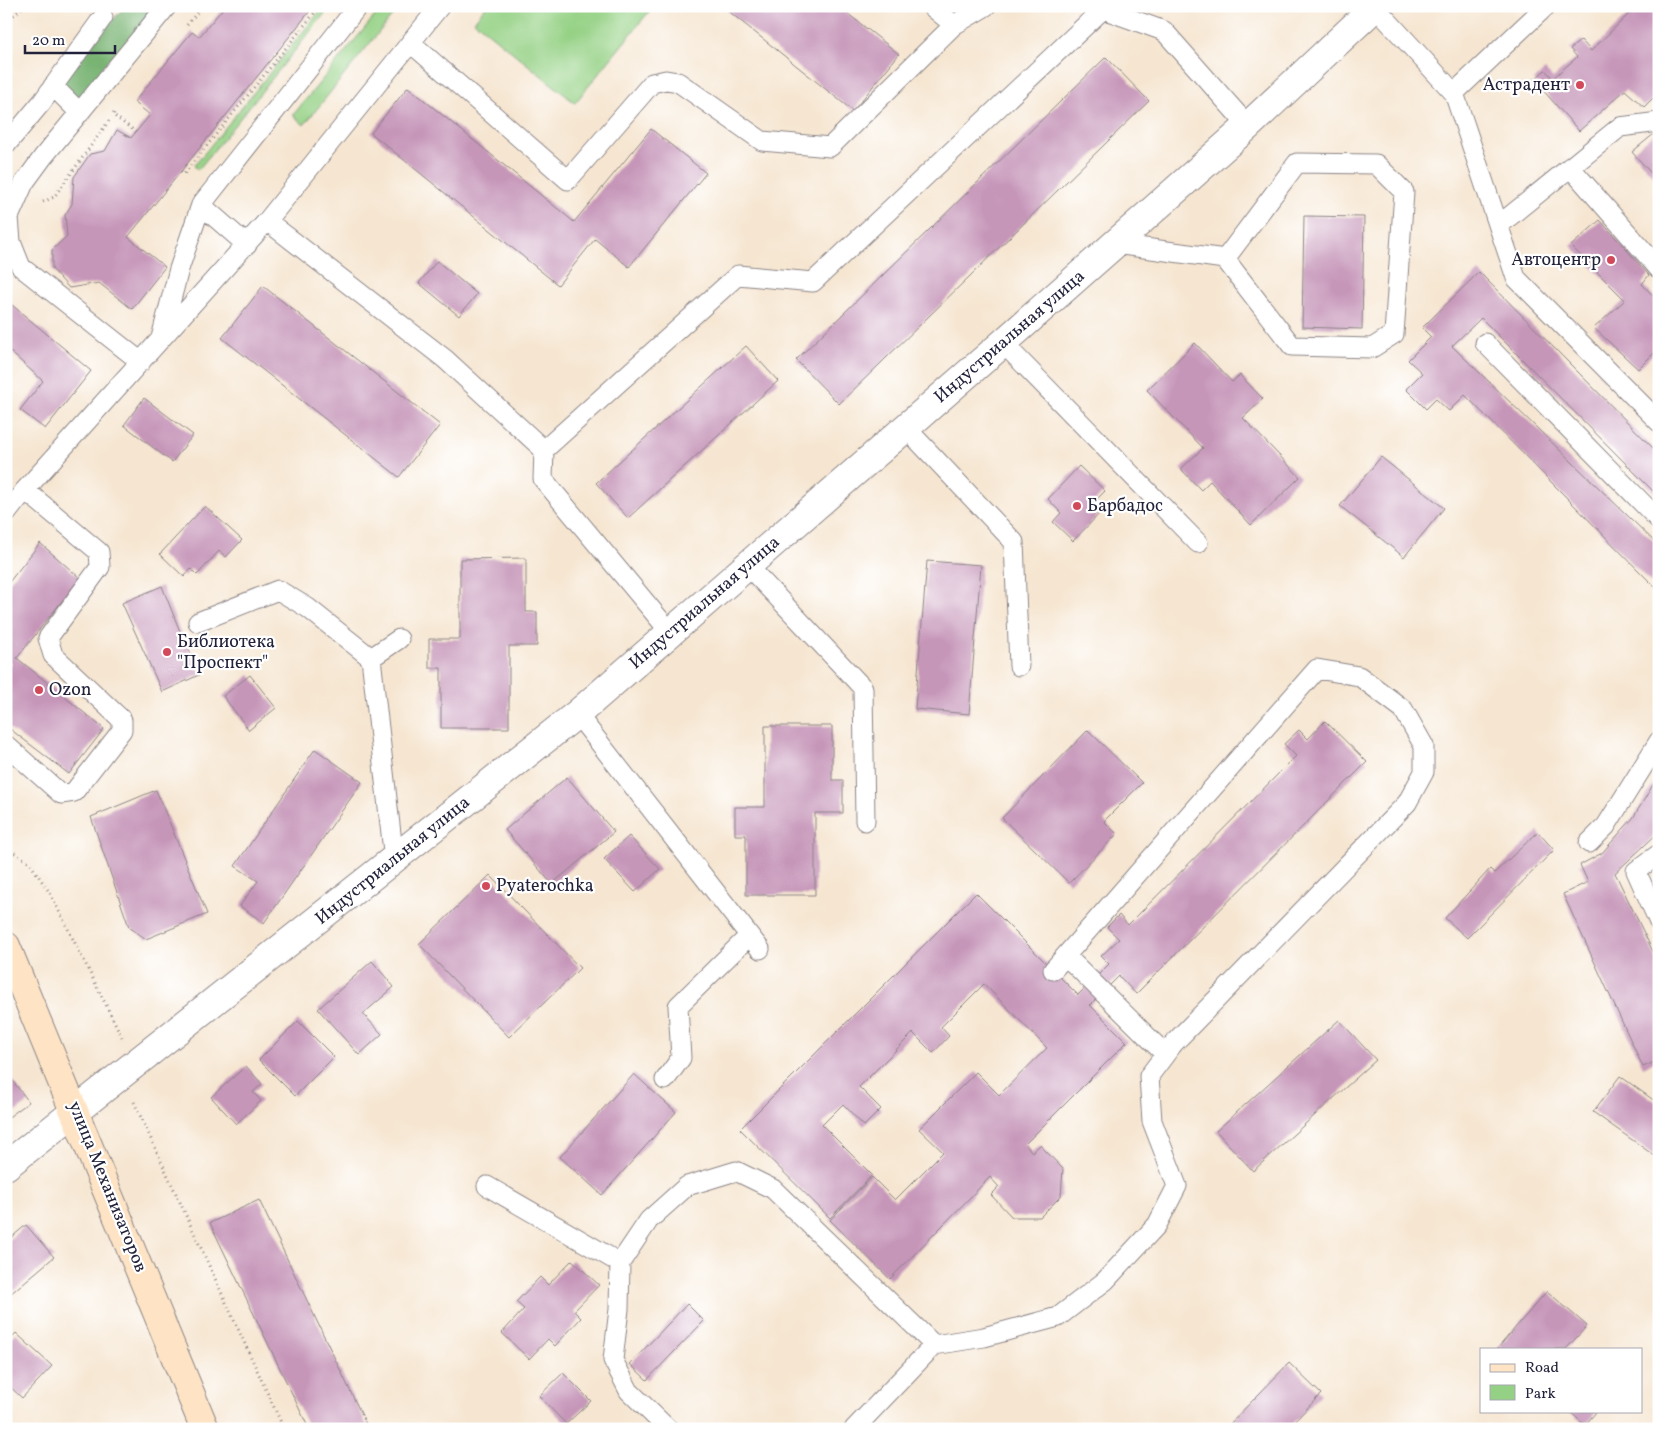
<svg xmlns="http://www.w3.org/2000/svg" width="1665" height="1435" font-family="Vollkorn,serif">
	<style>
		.green { fill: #95d185; stroke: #5c7a60 }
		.forest { fill: #78b372; stroke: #4d6a56 }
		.building { fill: #c696b9 }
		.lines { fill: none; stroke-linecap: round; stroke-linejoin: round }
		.lane-casing { stroke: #8c8486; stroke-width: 21 }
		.street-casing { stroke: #8c8486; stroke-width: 30 }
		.secondary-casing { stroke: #8c8486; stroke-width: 30 }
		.path { stroke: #8c8486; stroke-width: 3; stroke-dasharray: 1 4; stroke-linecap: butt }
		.lane { stroke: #fff; stroke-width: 19 }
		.street { stroke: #fff; stroke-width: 28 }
		.secondary { stroke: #fee4c5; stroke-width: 28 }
		.poi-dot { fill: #d1495b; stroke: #fff; stroke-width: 2 }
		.labels { text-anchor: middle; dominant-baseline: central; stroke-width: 4.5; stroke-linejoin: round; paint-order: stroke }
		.poi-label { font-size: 18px; fill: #22223b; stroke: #fff; text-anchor: start }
		.street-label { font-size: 18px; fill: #22223b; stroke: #fff }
	</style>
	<rect width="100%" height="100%" fill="#fff"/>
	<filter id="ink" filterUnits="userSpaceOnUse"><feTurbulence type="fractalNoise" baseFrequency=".02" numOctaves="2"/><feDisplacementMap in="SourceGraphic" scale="10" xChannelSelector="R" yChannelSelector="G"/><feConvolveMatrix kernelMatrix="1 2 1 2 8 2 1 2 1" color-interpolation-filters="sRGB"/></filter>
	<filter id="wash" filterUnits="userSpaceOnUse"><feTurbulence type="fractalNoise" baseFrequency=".0096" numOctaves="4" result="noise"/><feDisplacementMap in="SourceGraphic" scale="20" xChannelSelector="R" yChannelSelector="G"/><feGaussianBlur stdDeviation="1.12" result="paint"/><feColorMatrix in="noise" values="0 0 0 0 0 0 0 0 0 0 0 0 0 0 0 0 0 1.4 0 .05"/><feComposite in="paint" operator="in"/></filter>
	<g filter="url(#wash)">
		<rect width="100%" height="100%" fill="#f6e6d1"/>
		<!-- green -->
		<path class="green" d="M 324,6 L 331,6 L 198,170 L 194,166 Z
			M 383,6 L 400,6 L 304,125 L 293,115 Z
			M 486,6 L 649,6 L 652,8 L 575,103 L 474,21 Z"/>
		<!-- forest -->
		<path class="forest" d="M 125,6 L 164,6 L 80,109 L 57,86 Z"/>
		<g id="blocks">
			<!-- building -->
			<path class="building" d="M 225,6 L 314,6 L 128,237 L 165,267 L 132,309 L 99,283 L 69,288 L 52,269 L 52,250 L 67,236 L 65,215 L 72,204 L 74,177 L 90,154 L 105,151 L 117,130 L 131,138 L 150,115 L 134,102 L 192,32 L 199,37 Z
				M 722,6 L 838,6 L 899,54 L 853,111 Z
				M 1637,6 L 1659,6 L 1659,92 L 1644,107 L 1625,90 L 1579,131 L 1534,80 L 1545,70 L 1553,78 L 1577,57 L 1570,49 L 1581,40 L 1591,51 Z
				M 1106,57 L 1149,101 L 839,404 L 796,360 Z
				M 408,87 L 574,222 L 651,129 L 706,173 L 629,267 L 595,239 L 558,285 L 371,133 Z
				M 1655,133 L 1659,137 L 1659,182 L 1632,152 Z
				M 1304,216 L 1364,217 L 1362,329 L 1302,327 Z
				M 1600,220 L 1649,275 L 1642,284 L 1659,302 L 1659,348 L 1638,369 L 1594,328 L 1625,300 L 1571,246 Z
				M 437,261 L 477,294 L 459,316 L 419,283 Z
				M 1479,272 L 1659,454 L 1659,497 L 1481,318 L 1452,346 L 1659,546 L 1659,591 L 1465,395 L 1449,411 L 1436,399 L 1426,409 L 1406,389 L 1422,373 L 1408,360 L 1431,337 L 1422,328 Z
				M 263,286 L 440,425 L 399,477 L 222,338 Z
				M 6,300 L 91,371 L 45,429 L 20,410 L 43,381 L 6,348 Z
				M 1195,343 L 1232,382 L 1240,375 L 1263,399 L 1243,418 L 1300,477 L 1251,525 L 1210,481 L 1201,490 L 1181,469 L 1203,448 L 1147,390 Z
				M 746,346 L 778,381 L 628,518 L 596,483 Z
				M 144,398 L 193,435 L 172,462 L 124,425 Z
				M 1381,457 L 1444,508 L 1404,557 L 1340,506 Z
				M 1079,466 L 1105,491 L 1094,502 L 1102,511 L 1073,541 L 1053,522 L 1061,513 L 1048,499 Z
				M 205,506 L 242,540 L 226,557 L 219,551 L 197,575 L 191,569 L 184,577 L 160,554 Z
				M 40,543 L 80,578 L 17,658 L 104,729 L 69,774 L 6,726 L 6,670 L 12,663 L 6,659 L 6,586 Z
				M 526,558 L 526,612 L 537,612 L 537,646 L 509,646 L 509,728 L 441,728 L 441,668 L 429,668 L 429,639 L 460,639 L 460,559 Z
				M 927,561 L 981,565 L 969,714 L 915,709 Z
				M 162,586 L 179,629 L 201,674 L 162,692 L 122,603 Z
				M 250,675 L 276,708 L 249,730 L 223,696 Z
				M 1325,721 L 1367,762 L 1136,994 L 1119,976 L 1090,1005 L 1127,1042 L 1025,1144 L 1032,1152 L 1040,1145 L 1063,1169 L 1061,1196 L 1040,1217 L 1012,1217 L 991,1195 L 999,1187 L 990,1177 L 890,1279 L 830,1220 L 872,1177 L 895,1200 L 943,1152 L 919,1129 L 976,1072 L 999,1095 L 1047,1048 L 984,984 L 941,1027 L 949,1036 L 933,1053 L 913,1033 L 859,1087 L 881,1109 L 864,1126 L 843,1104 L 822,1125 L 872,1175 L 830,1218 L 740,1129 L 976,893 L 1078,995 L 1109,964 L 1101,956 L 1119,939 L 1107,927 L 1119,915 L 1128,925 L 1296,756 L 1284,744 L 1299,730 L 1308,739 Z
				M 765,726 L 832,726 L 832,780 L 843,780 L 843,813 L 815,813 L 815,895 L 746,895 L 746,835 L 735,835 L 735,807 L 765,807 Z
				M 1088,730 L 1142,783 L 1104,821 L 1117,834 L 1069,883 L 1002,818 Z
				M 315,749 L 362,782 L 264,923 L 240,906 L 258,881 L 235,866 Z
				M 1659,775 L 1659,832 L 1615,873 L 1659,964 L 1659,1060 L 1643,1067 L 1563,894 L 1588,882 L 1580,865 L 1602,853 L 1633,818 Z
				M 567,777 L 614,832 L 552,884 L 505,830 Z
				M 156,790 L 207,914 L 146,939 L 129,927 L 91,817 Z
				M 1538,832 L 1554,850 L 1467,938 L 1445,918 L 1490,869 L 1494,873 Z
				M 629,836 L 660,869 L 635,892 L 604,859 Z
				M 490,875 L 580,968 L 509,1037 L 419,944 Z
				M 372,961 L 394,987 L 363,1014 L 382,1034 L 359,1055 L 318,1009 Z
				M 1339,1020 L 1376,1060 L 1253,1171 L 1216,1131 Z
				M 298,1021 L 334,1057 L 295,1096 L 259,1060 Z
				M 246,1066 L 262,1084 L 253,1092 L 261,1101 L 236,1124 L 211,1097 Z
				M 634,1074 L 676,1112 L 602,1195 L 560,1157 Z
				M 1620,1076 L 1659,1104 L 1659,1159 L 1593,1112 Z
				M 12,1080 L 29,1102 L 6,1119 L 6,1084 Z
				M 259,1200 L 367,1426 L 362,1429 L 309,1429 L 210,1223 Z
				M 26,1225 L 54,1257 L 9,1295 L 6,1292 L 6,1242 Z
				M 572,1260 L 599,1285 L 574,1311 L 581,1318 L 555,1346 L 548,1339 L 529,1359 L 502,1333 L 524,1309 L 516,1302 L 540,1277 L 548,1285 Z
				M 1547,1291 L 1587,1326 L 1566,1349 L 1497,1349 Z
				M 687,1304 L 704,1321 L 647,1380 L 630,1364 Z
				M 16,1333 L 52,1366 L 22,1398 L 6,1383 L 6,1343 Z
				M 1289,1363 L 1321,1394 L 1287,1429 L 1225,1429 Z
				M 563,1373 L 591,1401 L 566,1424 L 539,1396 Z
				M 1569,1411 L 1597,1411 L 1585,1425 Z"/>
		</g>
	</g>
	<g filter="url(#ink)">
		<use href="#blocks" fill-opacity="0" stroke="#8c8486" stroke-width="1"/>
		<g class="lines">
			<!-- lane casing -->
			<g class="lane-casing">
				<path id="lane" d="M 931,6 L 954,25 L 986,6
					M 1375,7 L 1454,93 L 1546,6
					M 411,43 L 568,180 L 652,83 L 666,80 L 678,82 L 762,141 L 830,147 L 954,25
					M 53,86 L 80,113
					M 1454,93 L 1516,278 L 1659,422
					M 6,145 L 42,102 L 103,17
					M 1570,167 L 1659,269
					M 267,221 L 445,359 L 544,450 L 543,479 L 671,633
					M 1499,225 L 1620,127 L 1659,122
					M 1115,244 L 1225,259 L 1292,346 L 1372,348 L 1394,334 L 1404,192 L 1376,164 L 1297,163 L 1225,259
					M 247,245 L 201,205 L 358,6
					M 161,338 L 179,269 L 201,205
					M 1003,343 L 1198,543
					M 1485,343 L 1659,520
					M 141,362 L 21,267 L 11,242 L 9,217 L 24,183 L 43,157 L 167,6
					M 906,428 L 1014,542 L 1019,666
					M 544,450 L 738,275 L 813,282 L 1103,9 L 1164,31 L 1248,126
					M 6,514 L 25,490 L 267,221 L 440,6
					M 748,566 L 863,688 L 865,821
					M 198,622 L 278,590 L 308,608 L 371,658 L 394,860
					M 371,658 L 399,639
					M 577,714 L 760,949
					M 6,745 L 61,794 L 74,792 L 122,730 L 122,720 L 53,655 L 48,638 L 100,567 L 99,552 L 25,490
					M 1589,843 L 1606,826 L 1659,741
					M 1659,854 L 1636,871 L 1659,922
					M 1066,956 L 1165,1054
					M 665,1080 L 681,1058 L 678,1006 L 749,936
					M 487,1186 L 620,1263
					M 668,1429 L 629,1391 L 613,1360 L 619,1309 L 620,1263 L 649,1220 L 687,1186 L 736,1171 L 773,1189 L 934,1345
					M 854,1429 L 934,1345 L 984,1337 L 1058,1317 L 1105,1281 L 1157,1225 L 1177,1186 L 1152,1121 L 1149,1076 L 1173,1044 L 1407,803 L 1424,772 L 1424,746 L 1403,709 L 1359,676 L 1317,669 L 1053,970"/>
			</g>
			<!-- street casing -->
			<g class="street-casing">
				<path id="street" d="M 6,1166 L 577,714 L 1003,343 L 1248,126 L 1376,6"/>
			</g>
			<!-- secondary casing -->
			<g class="secondary-casing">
				<path id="secondary" d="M 6,946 L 205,1429"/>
			</g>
			<!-- path -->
			<path class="path" d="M 1630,6 L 1634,10
				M 6,22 L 24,6
				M 187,25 L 202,6
				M 114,113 L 113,115 L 136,132
				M 181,171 L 184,174 L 320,6
				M 43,202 L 54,197 L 111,118
				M 6,841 L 10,850 L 29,862 L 50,893 L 122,1037
				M 134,1102 L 284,1429"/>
			<!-- lane -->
			<use href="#lane" class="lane"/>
			<!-- street -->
			<use href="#street" class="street"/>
			<!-- secondary -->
			<use href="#secondary" class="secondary"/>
		</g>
	</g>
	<!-- markers -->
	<g class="poi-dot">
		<circle cx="1580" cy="85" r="5"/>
		<circle cx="1611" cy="260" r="5"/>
		<circle cx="1077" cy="506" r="5"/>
		<circle cx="167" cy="652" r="5"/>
		<circle cx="39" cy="690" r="5"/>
		<circle cx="486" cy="886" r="5"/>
	</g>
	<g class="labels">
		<!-- poi labels -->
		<g class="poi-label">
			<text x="1570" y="85" text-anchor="end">Астрадент</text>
			<text x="1601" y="260" text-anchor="end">Автоцентр</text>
			<text x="1087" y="506">Барбадос</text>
			<text x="177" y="642">Библиотека<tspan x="177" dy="21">"Проспект"</tspan></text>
			<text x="49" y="690">Ozon</text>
			<text x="496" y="886">Pyaterochka</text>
		</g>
		<!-- street labels -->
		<g class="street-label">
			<text transform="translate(1010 337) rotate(-41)">Индустриальная улица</text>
			<text transform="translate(705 603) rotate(-41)">Индустриальная улица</text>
			<text transform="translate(393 861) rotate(-39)">Индустриальная улица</text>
			<text transform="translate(107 1187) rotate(68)">улица Механизаторов</text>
		</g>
	</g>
	<!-- margin -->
	<rect width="1665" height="1435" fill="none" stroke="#fff" stroke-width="25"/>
	<!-- legend -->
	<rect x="1480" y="1348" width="162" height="65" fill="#ffffff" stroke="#a7a7b1"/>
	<rect x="1490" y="1364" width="25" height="8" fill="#fee4c5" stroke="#a7a7b1"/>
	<text x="1525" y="1372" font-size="15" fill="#22223b">Road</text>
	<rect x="1490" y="1385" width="25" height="15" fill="#95d185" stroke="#a7a7b1"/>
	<text x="1525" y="1398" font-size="15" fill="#22223b">Park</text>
	<!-- scale -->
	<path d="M25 45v8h90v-8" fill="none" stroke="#22223b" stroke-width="2.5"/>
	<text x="32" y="45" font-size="15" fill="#22223b" stroke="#ffffff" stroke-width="4" paint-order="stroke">20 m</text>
</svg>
